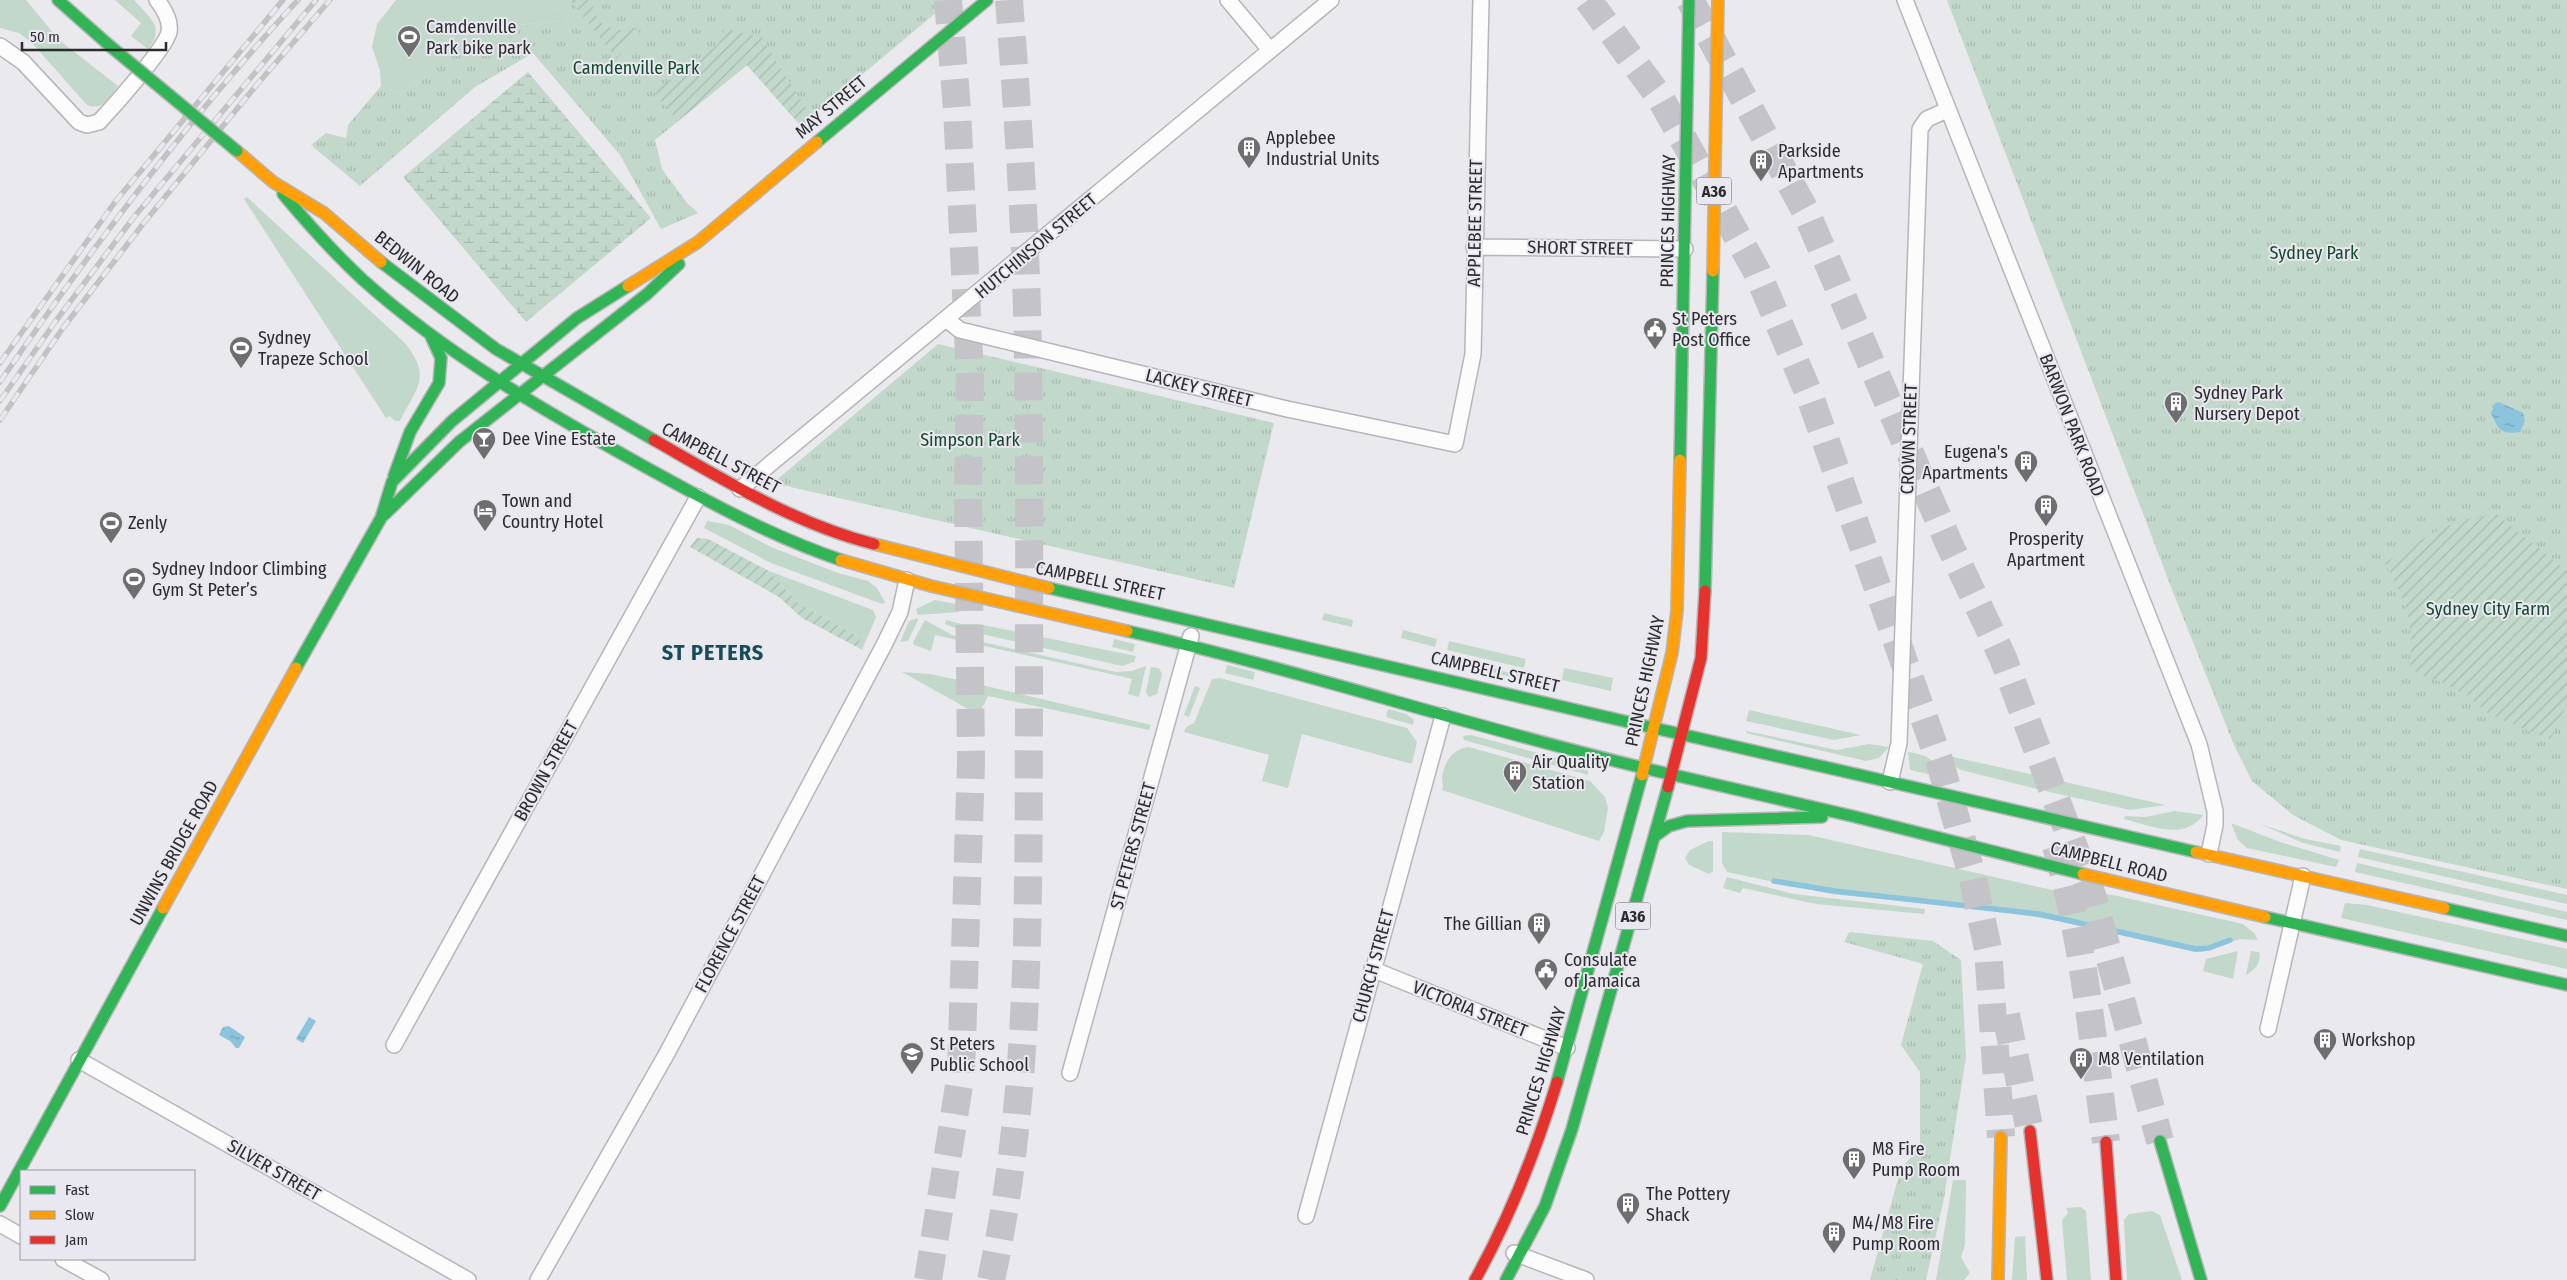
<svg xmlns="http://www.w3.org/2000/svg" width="2567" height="1280" font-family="'Fira Sans Condensed',sans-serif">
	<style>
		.grass { fill: #c1d8cb }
		.wetland { fill: url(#wetland-marsh) }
		.park { fill: url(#park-tufts) }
		.garden { fill: url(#garden-furrows) }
		.water { fill: url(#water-ripples) }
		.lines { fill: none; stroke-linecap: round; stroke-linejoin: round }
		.stream { stroke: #8cc4de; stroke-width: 5.5 }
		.highway-tunnel { stroke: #c4c3c7; stroke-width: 28; stroke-dasharray: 28 14; stroke-linecap: butt }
		.street-casing { stroke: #b6b5b9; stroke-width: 18 }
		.fast-casing { stroke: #b6b5b9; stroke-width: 14 }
		.slow-casing { stroke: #b6b5b9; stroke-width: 14 }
		.jam-casing { stroke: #b6b5b9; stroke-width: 14 }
		.street { stroke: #fcfcfc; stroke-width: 15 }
		.fast { stroke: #30b455; stroke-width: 11 }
		.slow { stroke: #ff9f0a; stroke-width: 11 }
		.jam { stroke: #e5322d; stroke-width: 11 }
		.rail-casing { stroke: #c2c2c3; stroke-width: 5.5 }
		.rail { stroke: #e9e7ef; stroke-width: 4; stroke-dasharray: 11; stroke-linecap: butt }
		.fast-bridge-casing { stroke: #b6b5b9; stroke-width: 14; stroke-linecap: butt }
		.fast-bridge { stroke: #30b455; stroke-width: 11 }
		.labels { text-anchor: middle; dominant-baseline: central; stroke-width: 4; stroke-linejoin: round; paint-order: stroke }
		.shield { fill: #e9e7ef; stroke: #656468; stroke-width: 1 }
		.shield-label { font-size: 16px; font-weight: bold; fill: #2c2c2e }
		.poi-label { font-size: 18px; fill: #2c2c2e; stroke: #e9e7ef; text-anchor: start }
		.park-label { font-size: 18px; fill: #144a2e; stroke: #e9e7ef }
		.street-label { font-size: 18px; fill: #2c2c2e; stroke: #e9e7ef }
		.district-label { font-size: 22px; font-weight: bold; letter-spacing: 1px; fill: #154e59; stroke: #e9e7ef }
	</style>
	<defs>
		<pattern id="wetland-marsh" width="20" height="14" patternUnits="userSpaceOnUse" patternTransform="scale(1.25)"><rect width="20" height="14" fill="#c1d8cb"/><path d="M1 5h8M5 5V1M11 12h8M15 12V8" fill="none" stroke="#a6baaf"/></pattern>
		<pattern id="park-tufts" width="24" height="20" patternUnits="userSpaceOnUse" patternTransform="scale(1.25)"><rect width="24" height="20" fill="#c1d8cb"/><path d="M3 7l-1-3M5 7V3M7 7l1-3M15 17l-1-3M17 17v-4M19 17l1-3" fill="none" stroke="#a6baaf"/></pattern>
		<pattern id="garden-furrows" width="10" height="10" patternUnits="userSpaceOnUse" patternTransform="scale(1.25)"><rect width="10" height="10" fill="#c1d8cb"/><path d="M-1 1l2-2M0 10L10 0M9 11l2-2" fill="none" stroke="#a6baaf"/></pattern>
		<pattern id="water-ripples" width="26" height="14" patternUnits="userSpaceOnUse" patternTransform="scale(1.25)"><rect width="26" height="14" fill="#8cc4de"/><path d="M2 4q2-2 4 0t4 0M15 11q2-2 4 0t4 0" fill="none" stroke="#739fb4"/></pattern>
	</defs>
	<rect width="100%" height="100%" fill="#eae9ed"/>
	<!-- grass -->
	<path class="grass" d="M 0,0 L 26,0 L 59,40 L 118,86 C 109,98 103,111 87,105 L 32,43 L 19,33 L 0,28 Z
		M 115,0 L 134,0 C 149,17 166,27 148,49 L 131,36 L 141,23 Z
		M 396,0 L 557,0 L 553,8 L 572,17 L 572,20 L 475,29 L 401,94 L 381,86 L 380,70 L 372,47 L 377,24 Z
		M 247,197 L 405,343 C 432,377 417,387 400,421 L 395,421 L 390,416 L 386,418 L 244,199 Z
		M 707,521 L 729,525 L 771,547 L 838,573 L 868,581 L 877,588 L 885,602 L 882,604 L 771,563 L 704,528 Z
		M 769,571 L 873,610 L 876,617 L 862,650 L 857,647 L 861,638 L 798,603 Z
		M 935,600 L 961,605 L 959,612 L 918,615 L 916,609 Z
		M 1324,613 L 1353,620 L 1352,627 L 1322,620 Z
		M 917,618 L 918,620 L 908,641 L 900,642 L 909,621 Z
		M 925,620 L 952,635 L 1116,672 L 1132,671 L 1146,666 L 1139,697 L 1128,694 L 1132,679 L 1124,677 L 935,635 L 931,651 L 914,645 L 913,642 Z
		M 946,620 L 961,624 L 978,624 L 1136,656 L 1134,662 L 1122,666 L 956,628 L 945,624 Z
		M 1403,630 L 1437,639 L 1435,647 L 1401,638 Z
		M 1114,639 L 1135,644 L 1133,652 L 1112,647 Z
		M 1449,641 L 1526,659 L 1524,668 L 1447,650 Z
		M 1446,657 L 1523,676 L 1522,680 L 1445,660 Z
		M 1227,665 L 1255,672 L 1253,680 L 1225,673 Z
		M 1151,667 L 1159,668 L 1162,674 L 1157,694 L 1149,697 L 1146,692 Z
		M 1564,668 L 1613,678 L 1611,691 L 1562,680 Z
		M 902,672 L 930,674 L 986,686 L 1151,725 L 1149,730 L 988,696 L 979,715 Z
		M 1220,678 L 1407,728 L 1417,742 L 1412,764 L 1302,734 L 1288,788 L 1262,781 L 1269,755 L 1184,732 L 1186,727 L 1194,723 L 1212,679 Z
		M 1195,686 L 1200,688 L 1189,717 L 1184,715 Z
		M 1388,709 L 1406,714 L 1414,720 L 1413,725 L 1386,717 Z
		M 1749,710 L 1861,735 L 1834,740 L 1746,721 Z
		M 1746,731 L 1837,750 L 1869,744 L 1889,747 L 1879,758 L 1866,761 L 1746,733 Z
		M 1471,735 L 1571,762 L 1588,771 L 1588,775 L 1464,740 L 1463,736 Z
		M 1469,747 L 1590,781 L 1605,797 L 1608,808 L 1604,832 L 1599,841 L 1442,790 C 1444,785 1442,783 1442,778 C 1444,762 1452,749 1469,747 Z
		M 1908,752 C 1926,755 1932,757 1940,773 L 1937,776 L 1910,770 Z
		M 1953,757 L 2040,776 L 2037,789 L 1961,770 L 1951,764 Z
		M 2048,778 L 2165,805 L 2130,810 L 2045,791 Z
		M 2175,811 L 2203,815 C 2184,842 2149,825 2124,819 L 2125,816 L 2145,817 Z
		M 2231,823 L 2280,842 L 2339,860 L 2336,867 L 2247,848 L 2238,840 Z
		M 2260,824 L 2305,839 L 2341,846 L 2340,852 L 2303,843 Z
		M 1722,832 L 1809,835 L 2052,890 L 2113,895 L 2243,924 L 2254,933 L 2258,940 L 2240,939 L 2203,952 L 2194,952 L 2064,922 L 1993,910 L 1831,894 L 1727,872 L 1722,863 Z
		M 1709,841 L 1713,841 L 1713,871 L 1709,874 L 1689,865 L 1685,858 L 1690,850 Z
		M 2360,849 L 2567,895 L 2567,904 L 2358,857 Z
		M 2357,863 L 2567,912 L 2567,920 L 2355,872 Z
		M 1727,877 L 1794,894 L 1925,909 L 1924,914 L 1816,904 L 1743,888 L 1740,893 L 1723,888 Z
		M 2345,903 L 2367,905 L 2567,949 L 2567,969 L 2341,918 Z
		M 2238,951 L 2233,979 L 2203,971 L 2206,959 Z
		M 2251,951 L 2259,952 C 2262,962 2255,970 2246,975 Z
		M 1953,1180 L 1966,1180 L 1965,1245 L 1961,1257 L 1970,1273 L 1964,1280 L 1936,1280 Z
		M 2081,1207 L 2086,1211 L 2091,1280 L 2067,1280 L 2062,1220 L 2068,1213 L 2066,1208 Z
		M 2152,1211 L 2160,1215 L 2182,1280 L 2127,1280 L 2124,1220 L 2129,1214 Z
		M 2025,1236 L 2027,1280 L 2012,1280 L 2015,1237 Z"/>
	<!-- wetland -->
	<path class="wetland" d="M 528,72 L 651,218 L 526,322 L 403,177 Z"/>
	<!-- park -->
	<path class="park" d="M 557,0 L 951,0 L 801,126 L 747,65 L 655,140 L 662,169 L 687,203 L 698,213 L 661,229 L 620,155 L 533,53 L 475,87 L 360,186 L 311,145 L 326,133 L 346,138 L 348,125 L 381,86 L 401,94 L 475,29 L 572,20 L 572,17 L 553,8 Z
		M 1947,0 L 2567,0 L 2567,889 L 2341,840 L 2293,815 L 2252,781 L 2234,745 L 2171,587 Z
		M 938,344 L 1274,423 L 1234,588 L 773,483 Z
		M 1849,932 L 1933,941 L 1961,960 L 1966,1057 L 1944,1198 L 1926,1280 L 1870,1280 L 1901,1168 L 1920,1148 L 1920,1072 L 1901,1045 L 1923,964 L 1844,942 Z"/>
	<!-- garden -->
	<path class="garden" d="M 570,0 L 592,0 C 594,5 593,11 596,16 C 602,27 621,35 632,26 L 640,33 L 622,51 L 617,59 Z
		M 724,28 L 762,38 L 812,118 L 801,126 L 747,65 L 678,121 L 654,92 L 719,44 Z
		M 2494,512 L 2567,571 L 2567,704 L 2550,739 L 2490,715 L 2468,696 L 2441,682 L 2420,675 L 2410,667 C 2414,619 2407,604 2385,563 C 2409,548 2431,532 2457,522 C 2469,517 2483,519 2494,512 Z
		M 697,538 L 708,539 L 769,571 L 798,603 L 861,638 L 857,647 L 802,618 L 779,597 L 690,547 Z"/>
	<!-- water -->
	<path class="water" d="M 2499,402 L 2523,413 L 2525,421 L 2520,432 C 2502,435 2498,430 2491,413 L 2495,403 Z
		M 309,1017 L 316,1021 L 303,1043 L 296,1039 Z
		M 229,1026 L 245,1037 L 239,1048 L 236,1048 L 230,1041 L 219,1035 L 223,1027 Z"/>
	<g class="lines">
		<!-- stream -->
		<path class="stream" d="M 1774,881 L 1835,891 L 2039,914 L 2196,949 L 2209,948 L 2230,940"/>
		<!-- highway-tunnel -->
		<path class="highway-tunnel" d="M 1588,0 L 1661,99 L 1757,272 L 1809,394 L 1940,763 L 1973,879 L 1988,949 L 2001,1137
			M 1690,0 L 1806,212 L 1950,546 L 2003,658 L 2093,898 L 2160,1141
			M 2056,846 C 2084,942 2093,1043 2106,1142
			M 2006,1015 L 2030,1131
			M 928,1280 L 961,1073 L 971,763 L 968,487 L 970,376 L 957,109 L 948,0
			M 991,1280 C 1032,1092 1028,900 1029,709 C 1029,575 1030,442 1027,309 C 1024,206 1017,103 1009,0"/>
		<!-- street casing -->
		<g class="street-casing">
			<path id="street" d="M 1228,0 L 1270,50
				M 1905,0 L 2199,744 L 2215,811 L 2215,825 L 2209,854
				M 0,46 L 23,62 L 79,122 L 87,125 L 99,122 C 113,107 165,49 169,32 C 171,21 164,9 157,0
				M 1474,247 L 1685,249
				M 947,320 L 960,330 L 1287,409 L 1455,444 L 1473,354 L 1481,0
				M 740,489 L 1331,0
				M 1890,782 L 1899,743 L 1920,129 L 1927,119 L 1947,110
				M 1372,969 L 1567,1048
				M 2268,1029 L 2303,876
				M 394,1045 L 698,497
				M 79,1060 L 468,1280
				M 1070,1073 L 1191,636
				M 1306,1216 L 1443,716
				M 0,1224 L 21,1236
				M 1514,1253 L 1586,1280
				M 63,1259 L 101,1280
				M 538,1280 L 666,1055 L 884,645 L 900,612 L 907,580"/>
		</g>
		<!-- fast casing -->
		<g class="fast-casing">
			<path id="fast" d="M 58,0 L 110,46
				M 817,142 L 987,0
				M 283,194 C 308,224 334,253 363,280 C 446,354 543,410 640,464 C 705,500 770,536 841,560
				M 381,262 L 496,349 L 654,440
				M 1680,460 L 1689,0
				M 394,476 L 410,432 L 439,383 L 441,358 L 430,334
				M 384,515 L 459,442 L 647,294 L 679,264
				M 1049,588 L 1654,728
				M 1705,591 L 1713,271
				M 1127,631 C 1301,670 1471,727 1644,768
				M 296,668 L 381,518 L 392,482 L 452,421 L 577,318 L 628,286
				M 1654,728 L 2196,852
				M 1652,770 L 1852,816 L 2083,874
				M 1655,836 L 1669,826 L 1687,821 L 1822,817
				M 2444,908 L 2567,936
				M 2265,917 L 2567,985
				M 1557,1082 L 1642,775
				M 2160,1141 L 2201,1280
				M 0,1206 L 163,908
				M 1506,1280 L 1545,1206 L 1572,1129 L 1668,787"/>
		</g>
		<!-- slow casing -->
		<g class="slow-casing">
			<path id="slow" d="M 237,151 L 273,182 L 324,213 L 381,262
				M 1713,271 L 1718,0
				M 628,286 L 698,242 L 817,142
				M 874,544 L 1049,588
				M 841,560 L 931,586 L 1127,631
				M 1642,775 L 1672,653 L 1677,611 L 1680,460
				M 2196,852 L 2444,908
				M 2083,874 L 2265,917
				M 163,908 L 296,668
				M 1998,1280 L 2001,1137"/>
		</g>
		<!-- jam casing -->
		<g class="jam-casing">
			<path id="jam" d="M 654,440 C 724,480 795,524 874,544
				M 1668,787 L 1701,658 L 1705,591
				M 2030,1131 L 2047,1280
				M 2106,1142 L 2116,1280
				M 1475,1280 C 1510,1217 1536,1151 1557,1082"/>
		</g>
		<!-- street -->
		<use href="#street" class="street"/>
		<!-- fast -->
		<use href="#fast" class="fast"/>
		<!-- slow -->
		<use href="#slow" class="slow"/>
		<!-- jam -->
		<use href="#jam" class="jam"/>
		<!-- rail casing -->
		<g class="rail-casing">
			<path id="rail" d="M 0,363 L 115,202 L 283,0
				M 0,382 C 90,250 190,117 298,0
				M 0,401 L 55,322 L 134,217 L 316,0
				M 0,420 L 63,328 L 143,224 L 254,88 L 330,0"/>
		</g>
		<!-- rail -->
		<use href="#rail" class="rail"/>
		<!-- fast-bridge casing -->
		<g class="fast-bridge-casing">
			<path id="fast-bridge" d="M 110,46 L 237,151"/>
		</g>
		<!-- fast-bridge -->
		<use href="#fast-bridge" class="fast-bridge"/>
	</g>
	<!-- icons -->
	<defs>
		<g id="stadium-pin" transform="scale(1.25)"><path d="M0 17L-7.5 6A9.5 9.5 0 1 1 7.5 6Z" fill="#6e6e71" stroke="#e9e7ef"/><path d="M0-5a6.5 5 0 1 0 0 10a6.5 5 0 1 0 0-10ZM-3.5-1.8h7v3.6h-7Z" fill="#fff"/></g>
		<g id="building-pin" transform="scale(1.25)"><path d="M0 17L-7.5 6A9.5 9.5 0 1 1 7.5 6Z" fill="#6e6e71" stroke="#e9e7ef"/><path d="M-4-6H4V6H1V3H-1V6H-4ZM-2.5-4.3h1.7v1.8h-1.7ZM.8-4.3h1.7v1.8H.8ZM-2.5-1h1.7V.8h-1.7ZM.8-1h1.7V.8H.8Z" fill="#fff"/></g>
		<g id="civic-pin" transform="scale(1.25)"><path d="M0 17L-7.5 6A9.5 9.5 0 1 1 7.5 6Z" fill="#6e6e71" stroke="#e9e7ef"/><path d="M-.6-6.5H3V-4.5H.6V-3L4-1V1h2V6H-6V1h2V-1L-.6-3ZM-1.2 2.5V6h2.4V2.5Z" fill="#fff"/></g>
		<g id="bar-pin" transform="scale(1.25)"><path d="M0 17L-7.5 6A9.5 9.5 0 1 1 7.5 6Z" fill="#6e6e71" stroke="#e9e7ef"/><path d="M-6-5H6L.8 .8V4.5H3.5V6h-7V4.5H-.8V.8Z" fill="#fff"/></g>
		<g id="hotel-pin" transform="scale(1.25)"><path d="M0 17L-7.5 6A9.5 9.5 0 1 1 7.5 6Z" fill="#6e6e71" stroke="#e9e7ef"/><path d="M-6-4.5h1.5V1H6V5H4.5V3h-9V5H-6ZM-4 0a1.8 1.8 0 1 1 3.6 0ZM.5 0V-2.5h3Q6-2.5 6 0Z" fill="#fff"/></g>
		<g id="school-pin" transform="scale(1.25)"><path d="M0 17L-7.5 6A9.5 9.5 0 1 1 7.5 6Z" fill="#6e6e71" stroke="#e9e7ef"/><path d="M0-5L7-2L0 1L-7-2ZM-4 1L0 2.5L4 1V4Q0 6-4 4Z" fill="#fff"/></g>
	</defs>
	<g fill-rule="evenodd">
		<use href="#stadium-pin" x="409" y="37"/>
		<use href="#building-pin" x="1249" y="148"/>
		<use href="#building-pin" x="1761" y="161"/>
		<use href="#civic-pin" x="1655" y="329"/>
		<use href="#stadium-pin" x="241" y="348"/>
		<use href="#building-pin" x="2176" y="403"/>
		<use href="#bar-pin" x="484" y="439"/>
		<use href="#building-pin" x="2026" y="462"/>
		<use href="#building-pin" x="2046" y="506"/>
		<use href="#hotel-pin" x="485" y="511"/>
		<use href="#stadium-pin" x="111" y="523"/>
		<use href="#stadium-pin" x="134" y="579"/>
		<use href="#building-pin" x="1515" y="772"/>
		<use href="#building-pin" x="1539" y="924"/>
		<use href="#civic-pin" x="1546" y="970"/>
		<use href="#building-pin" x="2325" y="1040"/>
		<use href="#school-pin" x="912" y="1054"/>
		<use href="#building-pin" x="2081" y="1059"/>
		<use href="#building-pin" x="1854" y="1159"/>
		<use href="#building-pin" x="1628" y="1204"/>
		<use href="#building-pin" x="1834" y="1233"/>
	</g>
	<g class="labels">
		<!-- shield labels -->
		<g class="shield">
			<rect x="1696.5" y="177.5" width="35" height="27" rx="4"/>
			<rect x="1615.5" y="902.5" width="35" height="27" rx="4"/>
		</g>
		<g class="shield-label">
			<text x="1714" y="191">A36</text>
			<text x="1633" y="916">A36</text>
		</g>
		<!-- poi labels -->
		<g class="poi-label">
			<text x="426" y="27">Camdenville<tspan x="426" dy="21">Park bike park</tspan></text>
			<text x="1266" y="138">Applebee<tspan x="1266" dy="21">Industrial Units</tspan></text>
			<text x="1778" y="151">Parkside<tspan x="1778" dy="21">Apartments</tspan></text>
			<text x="1672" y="319">St Peters<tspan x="1672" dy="21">Post Office</tspan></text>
			<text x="258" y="338">Sydney<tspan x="258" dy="21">Trapeze School</tspan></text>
			<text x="2194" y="393">Sydney Park<tspan x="2194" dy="21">Nursery Depot</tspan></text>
			<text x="502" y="439">Dee Vine Estate</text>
			<text x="2008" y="452" text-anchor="end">Eugena's<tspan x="2008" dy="21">Apartments</tspan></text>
			<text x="502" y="501">Town and<tspan x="502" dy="21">Country Hotel</tspan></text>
			<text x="128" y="523">Zenly</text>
			<text x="2046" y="539" text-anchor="middle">Prosperity<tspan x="2046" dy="21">Apartment</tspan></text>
			<text x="152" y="569">Sydney Indoor Climbing<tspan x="152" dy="21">Gym St Peter’s</tspan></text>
			<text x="1532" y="762">Air Quality<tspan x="1532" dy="21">Station</tspan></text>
			<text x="1522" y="924" text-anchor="end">The Gillian</text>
			<text x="1564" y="960">Consulate<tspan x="1564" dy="21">of Jamaica</tspan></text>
			<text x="2342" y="1040">Workshop</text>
			<text x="930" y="1044">St Peters<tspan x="930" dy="21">Public School</tspan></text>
			<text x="2098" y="1059">M8 Ventilation</text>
			<text x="1872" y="1149">M8 Fire<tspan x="1872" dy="21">Pump Room</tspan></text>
			<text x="1646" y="1194">The Pottery<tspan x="1646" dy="21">Shack</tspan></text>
			<text x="1852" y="1223">M4/M8 Fire<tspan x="1852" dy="21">Pump Room</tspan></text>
		</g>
		<!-- park labels -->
		<g class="park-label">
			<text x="636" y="68">Camdenville Park</text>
			<text x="2314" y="253">Sydney Park</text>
			<text x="970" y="440">Simpson Park</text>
			<text x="2488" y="609">Sydney City Farm</text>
		</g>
		<!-- street labels -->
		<g class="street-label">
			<text transform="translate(831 107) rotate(-40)">MAY STREET</text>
			<text transform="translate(1668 221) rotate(-89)">PRINCES HIGHWAY</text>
			<text transform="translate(1475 223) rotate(-89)">APPLEBEE STREET</text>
			<text transform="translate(1036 246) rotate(-40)">HUTCHINSON STREET</text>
			<text transform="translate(1580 248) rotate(1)">SHORT STREET</text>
			<text transform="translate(417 267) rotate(39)">BEDWIN ROAD</text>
			<text transform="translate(1199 388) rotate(14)">LACKEY STREET</text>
			<text transform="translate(2072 425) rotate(69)">BARWON PARK ROAD</text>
			<text transform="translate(1909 439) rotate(-88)">CROWN STREET</text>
			<text transform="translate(721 458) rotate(28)">CAMPBELL STREET</text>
			<text transform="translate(1100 581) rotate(12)">CAMPBELL STREET</text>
			<text transform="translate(1495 672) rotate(13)">CAMPBELL STREET</text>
			<text transform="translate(1645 681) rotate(-78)">PRINCES HIGHWAY</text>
			<text transform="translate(546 771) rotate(-61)">BROWN STREET</text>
			<text transform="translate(1133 846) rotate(-75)">ST PETERS STREET</text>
			<text transform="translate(174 853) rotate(-61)">UNWINS BRIDGE ROAD</text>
			<text transform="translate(2109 862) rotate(14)">CAMPBELL ROAD</text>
			<text transform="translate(730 934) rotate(-62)">FLORENCE STREET</text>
			<text transform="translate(1373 966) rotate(-75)">CHURCH STREET</text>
			<text transform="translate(1470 1009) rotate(22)">VICTORIA STREET</text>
			<text transform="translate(1541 1071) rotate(-73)">PRINCES HIGHWAY</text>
			<text transform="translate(274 1170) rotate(30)">SILVER STREET</text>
		</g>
		<!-- district labels -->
		<g class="district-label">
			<text x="713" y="652">ST PETERS</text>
		</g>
	</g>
	<!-- legend -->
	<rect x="20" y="1170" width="175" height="90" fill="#e9e7ef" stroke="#9d9ca2"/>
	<rect x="30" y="1186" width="25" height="8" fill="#30b455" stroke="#9d9ca2"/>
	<text x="65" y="1195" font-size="15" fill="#2c2c2e">Fast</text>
	<rect x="30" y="1211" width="25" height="8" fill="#ff9f0a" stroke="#9d9ca2"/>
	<text x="65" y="1220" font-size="15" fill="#2c2c2e">Slow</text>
	<rect x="30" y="1236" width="25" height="8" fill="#e5322d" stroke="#9d9ca2"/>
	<text x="65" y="1245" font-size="15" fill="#2c2c2e">Jam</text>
	<!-- scale -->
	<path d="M22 42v8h144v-8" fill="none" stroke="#2c2c2e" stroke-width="2.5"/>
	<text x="30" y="42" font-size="15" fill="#2c2c2e" stroke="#e9e7ef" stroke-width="4" paint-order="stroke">50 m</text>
</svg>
